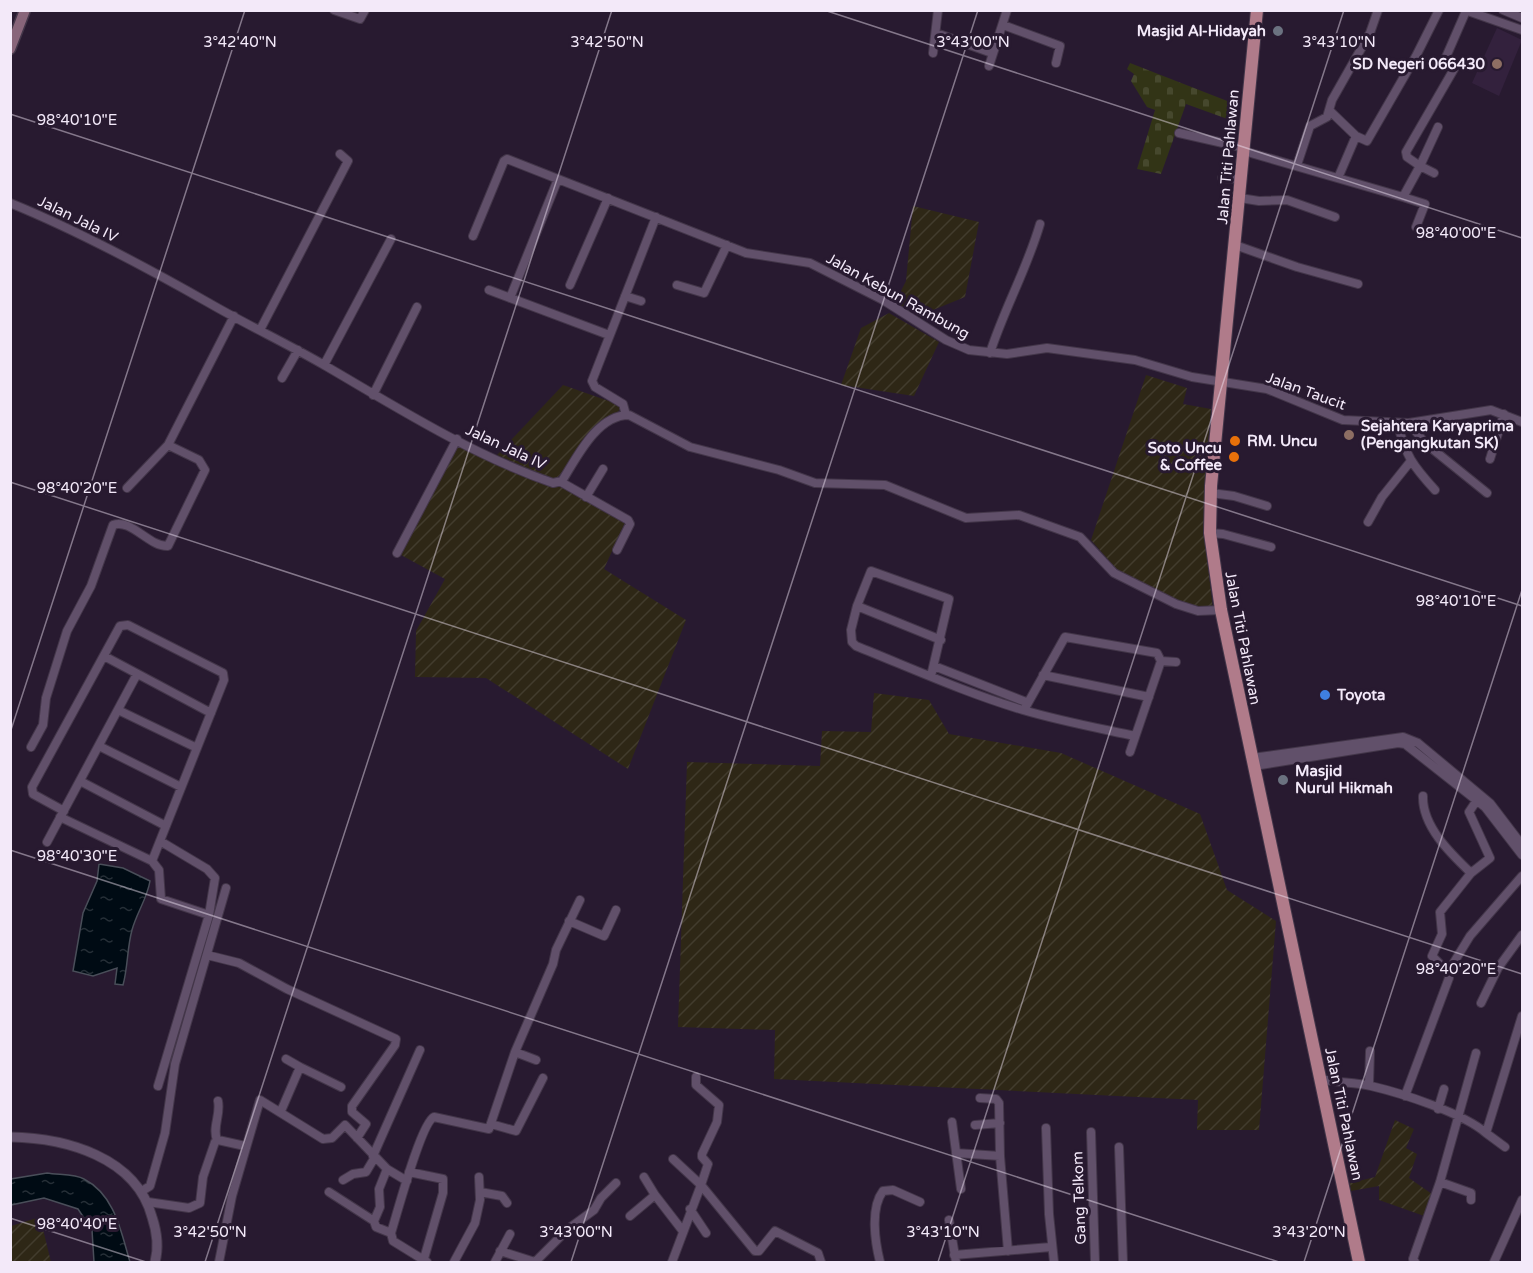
<svg xmlns="http://www.w3.org/2000/svg" width="1533" height="1273" font-family="'Varela Round',sans-serif">
	<style>
		.built { fill: #33213d }
		.industrial { fill: url(#industrial-furrows) }
		.cemetery { fill: url(#cemetery-stones) }
		.water { fill: url(#water-ripples); stroke: #494e59; stroke-width: 1.5 }
		.lines { fill: none; stroke-linecap: round; stroke-linejoin: round }
		.minor-casing { stroke: #433649; stroke-width: 10 }
		.tertiary-casing { stroke: #433649; stroke-width: 11 }
		.secondary-casing { stroke: #433649; stroke-width: 13 }
		.primary-casing { stroke: #433649; stroke-width: 14 }
		.minor { stroke: #61506a; stroke-width: 8 }
		.tertiary { stroke: #61506a; stroke-width: 9 }
		.secondary { stroke: #88657a; stroke-width: 10 }
		.primary { stroke: #b07b8a; stroke-width: 12 }
		.ticks { fill: none; stroke: #f3e9f9; stroke-width: 1.5; stroke-opacity: 0.45 }
		.worship-dot { fill: #6b7280; stroke: #281a30; stroke-width: 2 }
		.education-dot { fill: #8d6e63; stroke: #281a30; stroke-width: 2 }
		.food-dot { fill: #e8710a; stroke: #281a30; stroke-width: 2 }
		.shop-dot { fill: #3f7fe0; stroke: #281a30; stroke-width: 2 }
		.labels { text-anchor: middle; dominant-baseline: central; stroke-width: 6; stroke-linejoin: round; paint-order: stroke }
		.poi-label { font-size: 15px; font-weight: bold; fill: #f3e9f9; stroke: #281a30; text-anchor: start }
		.street-label { font-size: 15px; fill: #f3e9f9; stroke: #281a30 }
		.ticks-label { font-size: 15px; text-anchor: middle; fill: #f3e9f9; stroke: #281a30; stroke-width: 6; stroke-linejoin: round; paint-order: stroke }
	</style>
	<defs>
		<pattern id="industrial-furrows" width="10" height="10" patternUnits="userSpaceOnUse" patternTransform="scale(1.5)"><rect width="10" height="10" fill="#2e2716"/><path d="M-1 1l2-2M0 10L10 0M9 11l2-2" fill="none" stroke="#423c2d"/></pattern>
		<pattern id="cemetery-stones" width="16" height="16" patternUnits="userSpaceOnUse" patternTransform="scale(1.5)"><rect width="16" height="16" fill="#323416"/><path d="M2 7V4a2 2 0 0 1 4 0v3zM10 15v-3a2 2 0 0 1 4 0v3z" fill="#46482d"/></pattern>
		<pattern id="water-ripples" width="26" height="14" patternUnits="userSpaceOnUse" patternTransform="scale(1.5)"><rect width="26" height="14" fill="#000b14"/><path d="M2 4q2-2 4 0t4 0M15 11q2-2 4 0t4 0" fill="none" stroke="#262f37"/></pattern>
	</defs>
	<rect width="100%" height="100%" fill="#281a30"/>
	<!-- built -->
	<path class="built" d="M 1497,28 L 1522,40 L 1499,96 L 1472,83 Z"/>
	<!-- industrial -->
	<path class="industrial" d="M 913,206 L 979,222 L 965,297 L 933,310 L 929,317 L 895,303 L 906,281 Z
		M 889,313 L 939,342 L 914,396 L 841,385 L 861,328 Z
		M 1146,375 L 1187,388 L 1183,404 L 1211,409 L 1206,465 L 1204,532 L 1213,609 L 1190,606 L 1119,572 L 1091,540 Z
		M 563,385 L 623,406 L 555,480 L 497,455 Z
		M 458,443 L 566,485 L 626,520 L 604,569 L 686,620 L 628,769 L 486,678 L 415,677 L 416,631 L 445,579 L 401,555 Z
		M 874,693 L 929,700 L 949,734 L 1061,753 L 1200,814 L 1227,890 L 1276,921 L 1259,1130 L 1197,1130 L 1198,1100 L 774,1079 L 775,1030 L 678,1027 L 687,762 L 820,766 L 822,731 L 871,732 Z
		M 1395,1120 L 1414,1129 L 1406,1148 L 1417,1154 L 1409,1178 L 1432,1194 L 1427,1217 L 1379,1200 L 1379,1186 L 1351,1191 L 1350,1183 L 1375,1177 Z
		M 40,1217 L 51,1262 L 11,1262 L 11,1226 Z"/>
	<!-- cemetery -->
	<path class="cemetery" d="M 1130,63 L 1235,104 L 1233,121 L 1186,104 L 1161,174 L 1137,169 L 1155,110 L 1147,107 L 1131,81 L 1134,74 L 1127,69 Z"/>
	<!-- water -->
	<path class="water" d="M 99,864 L 123,868 L 150,881 C 147,899 137,912 132,930 C 127,948 128,967 123,985 L 115,984 L 117,968 L 93,976 L 73,971 L 83,913 L 97,881 Z
		M 47,1173 C 58,1175 75,1174 84,1179 C 115,1195 121,1232 130,1262 L 94,1262 L 92,1230 L 78,1209 L 44,1198 L 11,1205 L 11,1179 Z"/>
	<g class="lines">
		<!-- minor casing -->
		<g class="minor-casing">
			<path id="minor" d="M 334,10 L 360,19 L 365,10
				M 1465,10 L 1522,30
				M 1503,10 L 1522,18
				M 1003,25 L 1060,46 L 1056,63
				M 936,33 L 992,53
				M 933,53 L 938,10
				M 989,66 L 1007,10
				M 1330,111 L 1356,136 L 1367,141 L 1416,56 L 1439,10
				M 1179,133 L 1245,148
				M 1244,151 L 1403,197 L 1420,166 L 1407,157 L 1406,152 L 1454,69 L 1446,57 L 1466,11
				M 1297,165 L 1310,126 L 1327,117 L 1332,100 L 1370,33 L 1378,10
				M 1434,173 L 1420,166 L 1438,127
				M 1222,178 L 1242,179
				M 1338,178 L 1356,136
				M 1403,197 L 1425,204 L 1416,227
				M 1240,198 L 1259,201 L 1287,200 L 1335,217
				M 10,203 C 79,231 144,266 209,303 C 247,325 286,343 324,365 C 398,408 472,455 553,483 L 562,481 C 577,457 597,415 629,415 L 690,447 L 779,470 L 815,483 L 885,485 L 966,518 L 1019,515 L 1080,537 L 1114,573 L 1176,604 L 1198,611 L 1221,610
				M 473,236 L 504,161 L 507,159 L 746,253 L 810,263 L 883,300 L 946,340 L 969,350 L 1007,354 L 1047,348 L 1135,360 L 1192,377 L 1267,389 L 1343,420 L 1409,423 L 1491,410 L 1522,422
				M 1235,245 L 1297,267 L 1358,284
				M 570,285 L 608,198
				M 677,285 L 704,293 L 727,245
				M 489,290 L 609,335
				M 625,296 L 641,301
				M 510,298 L 558,179
				M 260,330 L 348,161 L 340,154
				M 990,353 C 1004,309 1027,269 1040,224
				M 324,365 L 391,239
				M 282,378 L 298,350
				M 373,395 L 417,307
				M 626,415 L 623,404 L 595,387 L 592,381 L 656,217
				M 1409,423 L 1425,443 L 1487,493
				M 1398,424 C 1405,455 1413,466 1435,490
				M 1490,459 L 1504,414
				M 561,482 L 628,520 L 630,524 L 617,550
				M 127,488 L 168,445
				M 1211,493 L 1234,496 L 1267,506
				M 586,497 L 603,469
				M 1368,522 L 1382,497 L 1410,462
				M 1210,533 L 1223,534 L 1271,547
				M 397,553 L 457,439
				M 857,606 L 941,640
				M 104,656 L 211,713
				M 1161,661 L 1176,662
				M 934,666 L 1026,702
				M 1043,675 L 1149,697
				M 931,676 L 949,599 L 871,571 L 857,606 L 851,630 L 852,642 L 856,646 C 911,668 966,693 1023,710 C 1060,721 1098,728 1135,736
				M 118,710 L 197,748
				M 1024,710 L 1065,637 L 1157,653 L 1161,661 L 1130,752
				M 99,746 L 181,787
				M 31,747 L 43,725 L 46,698 L 67,631 L 91,586 L 113,525 C 131,518 149,547 168,546 L 205,470 L 199,460 L 168,445 L 234,316
				M 1252,758 L 1403,737 L 1418,743 L 1490,803 L 1522,845
				M 1254,766 L 1398,743 L 1405,744 L 1485,807 L 1522,855
				M 80,781 L 166,826
				M 1423,796 C 1422,826 1450,853 1471,873
				M 64,811 L 33,794 L 32,787 L 120,626 L 128,625 L 223,673 L 224,680 L 152,861
				M 60,817 L 152,861 L 159,870 L 161,899 L 209,915
				M 47,842 L 137,674
				M 569,921 L 604,936 L 616,910
				M 207,955 L 239,963 L 287,989 L 396,1039 L 395,1045 L 352,1106 L 352,1112 L 366,1124 L 357,1138
				M 1448,972 L 1470,936 L 1522,876
				M 1481,1003 L 1498,968 L 1522,935
				M 515,1052 L 536,1060
				M 300,1067 L 341,1087
				M 1321,1079 C 1337,1083 1354,1082 1371,1086 C 1401,1093 1463,1113 1486,1133 L 1522,1016
				M 1369,1085 L 1370,1051
				M 158,1086 L 209,915 L 215,878 L 207,869 L 160,841
				M 1405,1096 L 1449,978 L 1448,972 L 1432,956 L 1442,934 L 1440,912 L 1471,873 L 1490,858 L 1469,812 L 1477,800
				M 980,1098 L 996,1099 L 999,1103 L 1000,1156 L 1008,1251
				M 1438,1109 L 1444,1089
				M 281,1111 L 300,1067 L 286,1059
				M 952,1122 L 961,1189
				M 491,1124 L 516,1131 L 543,1078
				M 975,1125 L 1000,1123
				M 1046,1128 L 1049,1214 L 1054,1262
				M 1091,1132 L 1095,1262
				M 1486,1133 L 1505,1147
				M 217,1140 C 212,1127 221,1115 218,1101
				M 1119,1147 L 1123,1262
				M 956,1153 L 1000,1156
				M 373,1156 L 420,1050
				M 673,1159 L 701,1185 L 708,1164 L 702,1157 L 702,1154 L 717,1122 L 719,1105 L 696,1085 L 696,1077
				M 409,1172 L 443,1179 L 443,1193 L 423,1262
				M 644,1177 L 655,1195
				M 343,1180 L 353,1174 L 366,1172 L 375,1157
				M 1440,1182 L 1471,1193 L 1471,1200
				M 142,1191 L 150,1186 L 165,1133 L 175,1064 L 226,888
				M 329,1192 L 374,1221 L 376,1227 L 391,1233
				M 480,1192 L 502,1196 L 507,1203
				M 148,1202 L 189,1208 L 200,1203 L 203,1177 L 215,1142 L 218,1140 L 245,1146
				M 690,1209 L 706,1233
				M 630,1216 L 655,1195 L 682,1230
				M 949,1220 L 956,1262
				M 374,1221 L 380,1207 L 379,1189 L 387,1169
				M 500,1251 L 535,1262
				M 954,1255 L 1051,1247
				M 219,1262 L 232,1196 L 260,1100 L 323,1139 L 332,1138 L 345,1125 L 387,1169 L 407,1181
				M 427,1262 L 393,1241 L 391,1233 C 397,1214 421,1123 434,1117 L 489,1129 L 515,1052 L 553,964 L 556,950 L 580,900
				M 454,1262 L 475,1223 L 480,1200 L 479,1177
				M 495,1262 L 510,1234
				M 535,1262 L 568,1229 L 594,1210 L 601,1198 L 616,1183
				M 672,1262 L 701,1185 L 755,1251 L 759,1251 L 775,1231 L 818,1253 L 821,1262
				M 880,1262 C 875,1242 870,1208 883,1191 L 893,1190 L 920,1202
				M 1415,1262 L 1413,1259 L 1440,1182 L 1476,1053
				M 1494,1262 L 1522,1200"/>
		</g>
		<!-- tertiary casing -->
		<g class="tertiary-casing">
			<path id="tertiary" d="M 10,1137 C 66,1138 136,1157 152,1217 C 157,1232 159,1247 155,1262"/>
		</g>
		<!-- secondary casing -->
		<g class="secondary-casing">
			<path id="secondary" d="M 10,49 L 25,10"/>
		</g>
		<!-- primary casing -->
		<g class="primary-casing">
			<path id="primary" d="M 1257,10 L 1211,486 L 1210,533 L 1221,610 L 1359,1262"/>
		</g>
		<!-- minor -->
		<use href="#minor" class="minor"/>
		<!-- tertiary -->
		<use href="#tertiary" class="tertiary"/>
		<!-- secondary -->
		<use href="#secondary" class="secondary"/>
		<!-- primary -->
		<use href="#primary" class="primary"/>
	</g>
	<!-- ticks -->
	<path class="ticks" d="M 824,10 L 1522,238M 10,114 L 1522,606M 10,482 L 1522,974M 10,733 L 245,10M 10,850 L 1279,1262M 10,1218 L 146,1262M 205,1262 L 612,10M 571,1262 L 978,10M 938,1262 L 1344,10M 1304,1262 L 1522,590"/>
	<!-- markers -->
	<g class="worship-dot">
		<circle cx="1278" cy="31" r="6"/>
		<circle cx="1283" cy="780" r="6"/>
	</g>
	<g class="education-dot">
		<circle cx="1497" cy="64" r="6"/>
		<circle cx="1349" cy="435" r="6"/>
	</g>
	<g class="food-dot">
		<circle cx="1235" cy="441" r="6"/>
		<circle cx="1234" cy="457" r="6"/>
	</g>
	<circle class="shop-dot" cx="1325" cy="695" r="6"/>
	<g class="labels">
		<!-- poi labels -->
		<g class="poi-label">
			<text x="1266" y="31" text-anchor="end">Masjid Al-Hidayah</text>
			<text x="1485" y="64" text-anchor="end">SD Negeri 066430</text>
			<text x="1361" y="426">Sejahtera Karyaprima<tspan x="1361" dy="17">(Pengangkutan SK)</tspan></text>
			<text x="1247" y="441">RM. Uncu</text>
			<text x="1222" y="448" text-anchor="end">Soto Uncu<tspan x="1222" dy="17">&amp; Coffee</tspan></text>
			<text x="1337" y="695">Toyota</text>
			<text x="1295" y="771">Masjid<tspan x="1295" dy="17">Nurul Hikmah</tspan></text>
		</g>
		<!-- street labels -->
		<g class="street-label">
			<text transform="translate(1228 157) rotate(-85)">Jalan Titi Pahlawan</text>
			<text transform="translate(78 219) rotate(26)">Jalan Jala IV</text>
			<text transform="translate(898 296) rotate(29)">Jalan Kebun Rambung</text>
			<text transform="translate(1306 391) rotate(20)">Jalan Taucit</text>
			<text transform="translate(506 447) rotate(25)">Jalan Jala IV</text>
			<text transform="translate(1243 638) rotate(79)">Jalan Titi Pahlawan</text>
			<text transform="translate(1344 1114) rotate(78)">Jalan Titi Pahlawan</text>
			<text transform="translate(1079 1198) rotate(-92)">Gang Telkom</text>
		</g>
	</g>
	<g class="ticks-label">
		<text x="240" y="47">3°42'40"N</text>
		<text x="607" y="47">3°42'50"N</text>
		<text x="973" y="47">3°43'00"N</text>
		<text x="1339" y="47">3°43'10"N</text>
		<text x="77" y="125">98°40'10"E</text>
		<text x="1456" y="238">98°40'00"E</text>
		<text x="77" y="493">98°40'20"E</text>
		<text x="1456" y="606">98°40'10"E</text>
		<text x="77" y="861">98°40'30"E</text>
		<text x="1456" y="974">98°40'20"E</text>
		<text x="77" y="1229">98°40'40"E</text>
		<text x="210" y="1237">3°42'50"N</text>
		<text x="576" y="1237">3°43'00"N</text>
		<text x="943" y="1237">3°43'10"N</text>
		<text x="1309" y="1237">3°43'20"N</text>
	</g>
	<!-- border -->
	<rect width="1533" height="1273" fill="none" stroke="#f3e9f9" stroke-width="24"/>
</svg>
